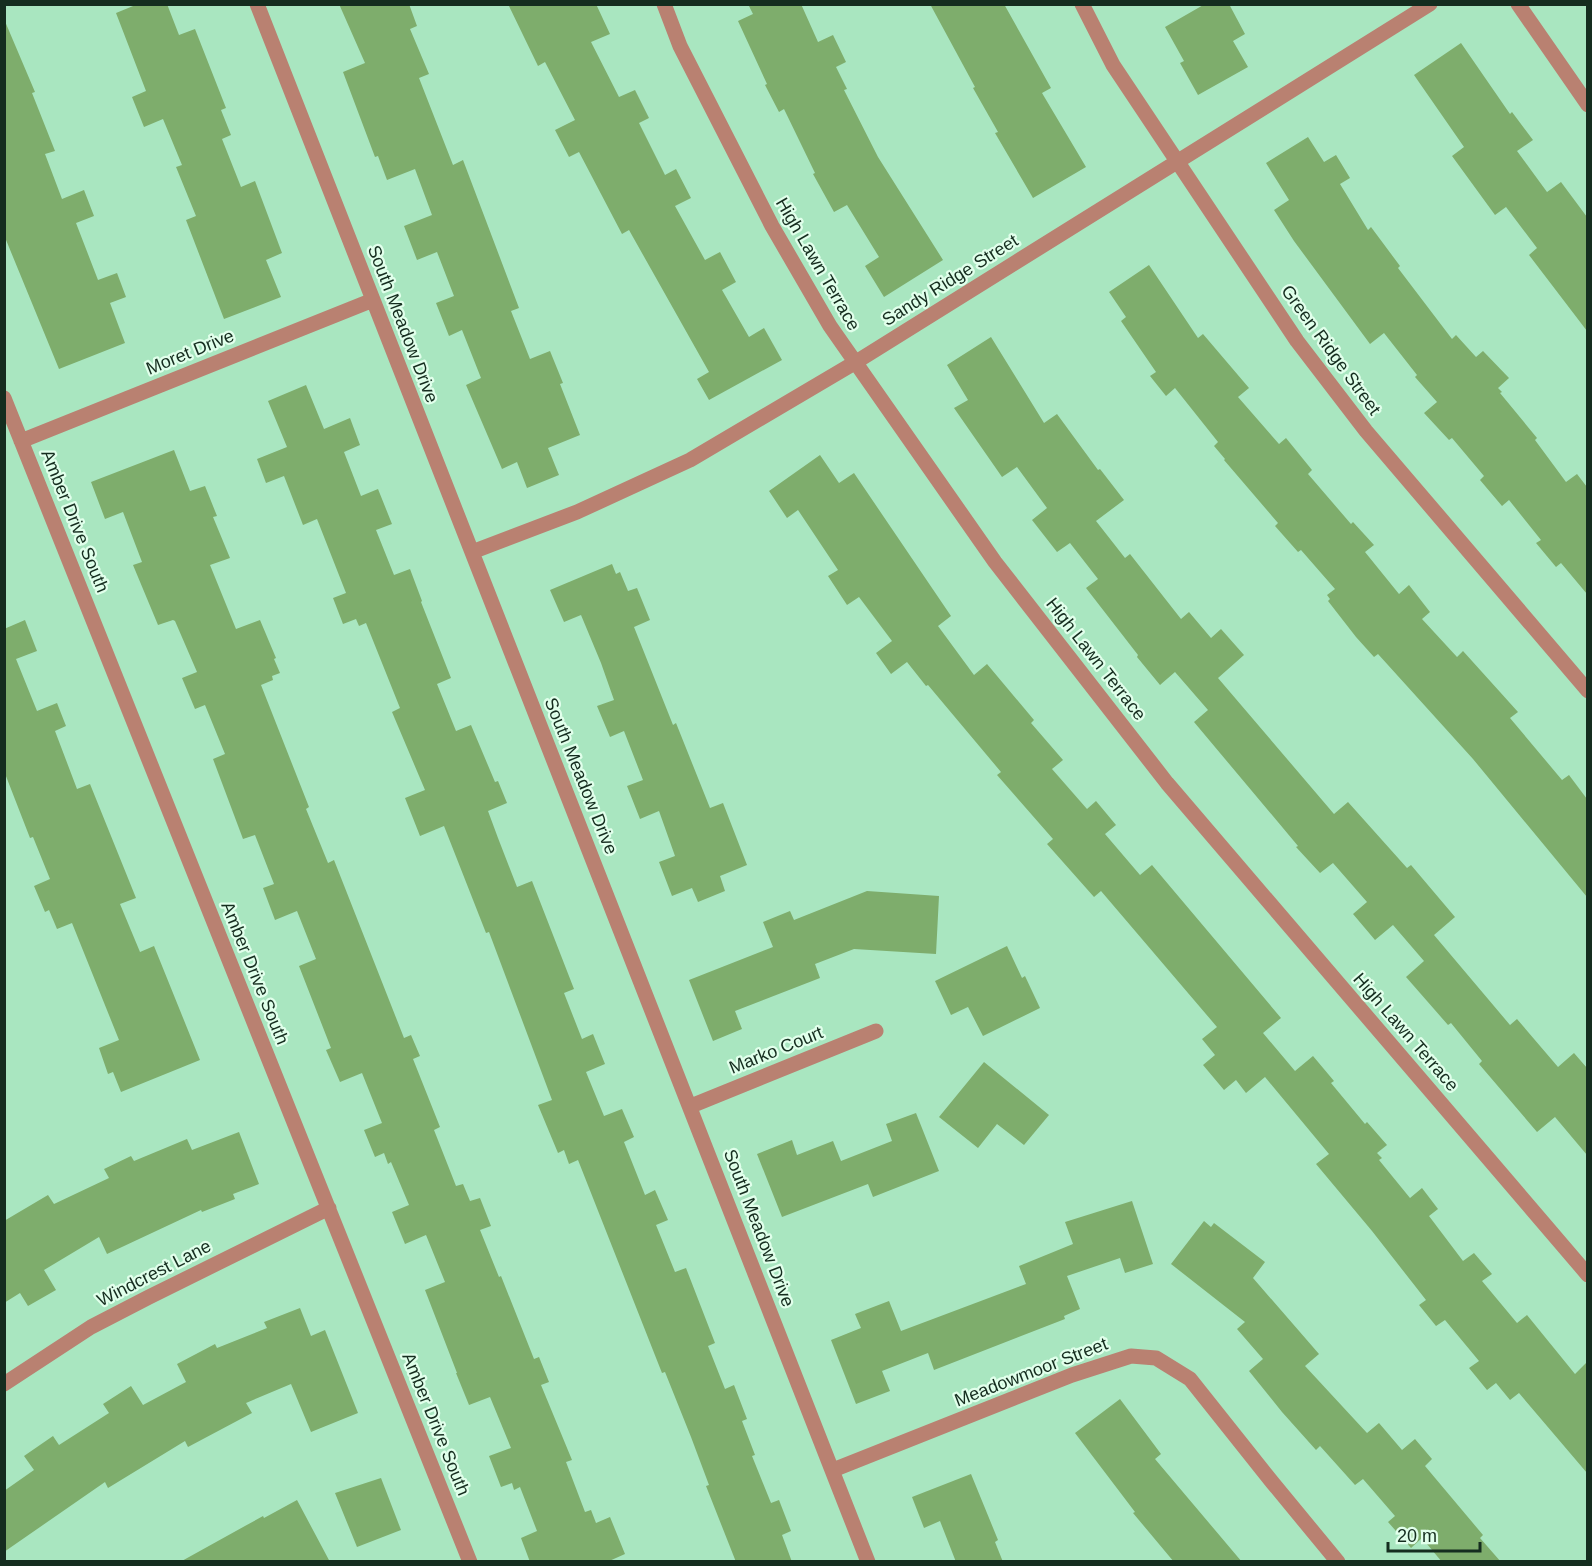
<svg xmlns="http://www.w3.org/2000/svg" width="1592" height="1566" font-family="Helvetica,sans-serif">
	<style>
		.building { fill: #7ead6c }
		.lines { fill: none; stroke-linecap: round; stroke-linejoin: round }
		.minor { stroke: #b98171; stroke-width: 15 }
		.labels { text-anchor: middle; dominant-baseline: central; stroke-width: 4.5; stroke-linejoin: round; paint-order: stroke }
		.street-label { font-size: 18px; fill: #152d1f; stroke: #e1ffeb }
	</style>
	<rect width="100%" height="100%" fill="#a9e6c0"/>
	<!-- building -->
	<path class="building" d="M 138,4 L 167,4 L 179,35 L 195,29 L 226,108 L 221,110 L 231,135 L 222,139 L 241,187 L 255,181 L 282,253 L 266,260 L 281,297 L 224,319 L 186,220 L 196,216 L 176,167 L 182,165 L 163,119 L 144,127 L 132,97 L 146,91 L 116,13 Z
		M 339,4 L 409,4 L 417,26 L 410,29 L 429,74 L 419,78 L 453,165 L 463,160 L 519,308 L 511,311 L 530,359 L 550,351 L 563,383 L 560,384 L 580,435 L 548,448 L 559,475 L 527,488 L 517,462 L 502,469 L 466,385 L 481,378 L 462,330 L 449,336 L 436,303 L 454,296 L 437,252 L 417,260 L 404,226 L 432,215 L 415,169 L 387,180 L 378,156 L 375,157 L 343,72 L 365,63 Z
		M 508,4 L 596,4 L 610,34 L 591,42 L 619,97 L 635,90 L 649,118 L 639,123 L 665,175 L 676,169 L 691,198 L 675,206 L 705,260 L 720,252 L 736,282 L 722,290 L 749,337 L 764,328 L 782,360 L 709,400 L 697,379 L 709,372 L 629,230 L 622,234 L 579,152 L 569,157 L 555,130 L 575,120 L 545,62 L 538,66 Z
		M 748,4 L 801,4 L 818,42 L 833,35 L 846,62 L 836,67 L 847,89 L 844,90 L 878,157 L 943,260 L 884,297 L 865,266 L 879,257 L 847,205 L 834,212 L 813,174 L 815,173 L 784,109 L 779,112 L 765,85 L 767,84 L 738,21 L 753,14 Z
		M 930,4 L 1004,4 L 1051,88 L 1042,93 L 1086,167 L 1033,198 L 995,133 L 998,132 L 973,88 L 975,87 Z
		M 1205,4 L 1229,4 L 1245,34 L 1233,41 L 1248,67 L 1198,95 L 1180,63 L 1184,61 L 1165,27 Z
		M 4,19 L 35,92 L 32,93 L 55,151 L 45,154 L 62,199 L 84,190 L 94,216 L 76,223 L 98,280 L 117,273 L 126,297 L 110,303 L 125,343 L 59,369 L 4,235 Z
		M 1461,43 L 1510,114 L 1512,112 L 1533,140 L 1517,151 L 1547,192 L 1561,182 L 1587,217 L 1587,331 L 1529,255 L 1537,248 L 1506,207 L 1495,215 L 1452,156 L 1464,147 L 1414,75 Z
		M 1308,137 L 1324,162 L 1336,155 L 1350,178 L 1340,184 L 1368,230 L 1371,227 L 1400,266 L 1398,268 L 1452,339 L 1456,335 L 1476,357 L 1483,351 L 1509,378 L 1498,388 L 1502,392 L 1500,393 L 1537,438 L 1535,440 L 1566,482 L 1577,474 L 1587,487 L 1587,594 L 1561,563 L 1556,567 L 1536,543 L 1541,540 L 1509,500 L 1502,506 L 1480,480 L 1484,476 L 1452,438 L 1449,440 L 1424,413 L 1437,402 L 1415,377 L 1417,375 L 1384,333 L 1370,344 L 1294,241 L 1274,210 L 1289,200 L 1266,163 Z
		M 1149,265 L 1198,338 L 1203,334 L 1249,388 L 1238,397 L 1279,444 L 1286,438 L 1312,470 L 1308,474 L 1351,524 L 1353,522 L 1374,545 L 1365,552 L 1399,594 L 1409,585 L 1430,612 L 1422,619 L 1457,657 L 1463,651 L 1500,692 L 1518,712 L 1510,718 L 1562,780 L 1569,775 L 1587,799 L 1587,897 L 1473,759 L 1378,654 L 1374,657 L 1356,637 L 1328,601 L 1330,599 L 1327,595 L 1335,589 L 1301,550 L 1298,552 L 1275,526 L 1278,523 L 1224,460 L 1225,459 L 1214,446 L 1218,442 L 1175,388 L 1166,396 L 1150,376 L 1156,372 L 1121,321 L 1126,317 L 1109,292 Z
		M 991,337 L 1044,423 L 1057,414 L 1098,470 L 1100,469 L 1124,500 L 1096,521 L 1125,558 L 1130,554 L 1181,619 L 1189,612 L 1211,638 L 1221,629 L 1244,655 L 1218,678 L 1334,814 L 1348,802 L 1407,868 L 1411,865 L 1455,917 L 1434,935 L 1510,1025 L 1517,1019 L 1558,1067 L 1574,1053 L 1587,1068 L 1587,1155 L 1555,1117 L 1537,1132 L 1479,1064 L 1482,1061 L 1451,1023 L 1448,1025 L 1406,977 L 1424,961 L 1393,925 L 1375,940 L 1353,914 L 1367,902 L 1333,863 L 1320,873 L 1296,847 L 1298,846 L 1194,722 L 1208,710 L 1175,672 L 1160,685 L 1137,657 L 1138,655 L 1086,588 L 1098,579 L 1070,543 L 1057,552 L 1032,520 L 1047,508 L 1017,467 L 1002,477 L 954,408 L 968,400 L 947,365 Z
		M 306,385 L 324,429 L 350,418 L 360,445 L 344,452 L 361,496 L 378,489 L 392,524 L 376,530 L 394,575 L 410,569 L 422,601 L 421,602 L 451,678 L 437,684 L 456,731 L 471,725 L 495,782 L 498,781 L 507,803 L 488,811 L 498,838 L 517,887 L 532,881 L 574,989 L 564,993 L 582,1039 L 593,1034 L 605,1064 L 586,1072 L 604,1116 L 622,1109 L 634,1137 L 624,1142 L 645,1195 L 655,1190 L 668,1220 L 656,1225 L 675,1272 L 686,1268 L 715,1343 L 708,1346 L 725,1389 L 734,1385 L 747,1419 L 742,1421 L 755,1455 L 752,1456 L 771,1503 L 779,1500 L 791,1531 L 782,1535 L 792,1562 L 736,1562 L 706,1486 L 709,1485 L 691,1437 L 665,1372 L 662,1373 L 578,1160 L 569,1164 L 564,1150 L 558,1153 L 538,1105 L 552,1100 L 489,932 L 486,933 L 444,826 L 420,836 L 405,798 L 425,790 L 392,712 L 400,708 L 366,623 L 359,626 L 356,619 L 343,624 L 333,598 L 346,593 L 317,519 L 303,525 L 284,476 L 266,483 L 257,459 L 287,447 L 268,401 Z
		M 174,450 L 190,491 L 205,486 L 217,516 L 213,517 L 230,558 L 210,565 L 236,629 L 260,620 L 276,658 L 274,659 L 280,673 L 272,676 L 273,680 L 261,685 L 309,807 L 306,809 L 328,863 L 334,860 L 404,1038 L 411,1035 L 420,1056 L 413,1059 L 440,1127 L 434,1130 L 456,1186 L 463,1184 L 470,1201 L 480,1198 L 491,1226 L 480,1230 L 499,1277 L 501,1276 L 534,1359 L 539,1357 L 549,1382 L 541,1385 L 572,1460 L 566,1462 L 585,1512 L 591,1510 L 596,1523 L 610,1517 L 625,1554 L 607,1562 L 530,1562 L 521,1538 L 537,1531 L 520,1487 L 514,1490 L 512,1483 L 501,1487 L 489,1456 L 511,1448 L 490,1397 L 469,1405 L 456,1373 L 457,1373 L 425,1290 L 445,1282 L 426,1235 L 405,1244 L 392,1212 L 409,1205 L 391,1162 L 388,1164 L 384,1153 L 375,1157 L 364,1130 L 382,1123 L 362,1073 L 340,1082 L 326,1050 L 331,1048 L 299,966 L 316,959 L 297,911 L 275,920 L 263,888 L 274,884 L 255,835 L 243,839 L 213,759 L 225,754 L 205,705 L 195,709 L 182,678 L 197,672 L 175,621 L 173,620 L 158,625 L 133,565 L 142,562 L 123,512 L 105,519 L 91,482 Z
		M 820,455 L 839,483 L 854,473 L 951,616 L 938,626 L 974,675 L 987,664 L 1034,720 L 1031,723 L 1063,760 L 1052,769 L 1087,809 L 1096,801 L 1116,825 L 1105,834 L 1140,875 L 1152,865 L 1281,1018 L 1263,1033 L 1295,1071 L 1313,1056 L 1334,1081 L 1331,1083 L 1365,1124 L 1367,1122 L 1387,1145 L 1377,1153 L 1382,1158 L 1379,1160 L 1410,1198 L 1422,1188 L 1438,1209 L 1429,1216 L 1463,1261 L 1474,1253 L 1492,1274 L 1482,1281 L 1517,1323 L 1527,1315 L 1575,1374 L 1587,1362 L 1587,1473 L 1519,1393 L 1510,1400 L 1496,1383 L 1487,1390 L 1469,1368 L 1479,1361 L 1445,1320 L 1436,1326 L 1419,1305 L 1426,1300 L 1372,1231 L 1316,1164 L 1329,1154 L 1265,1077 L 1246,1093 L 1236,1080 L 1224,1090 L 1203,1065 L 1215,1055 L 1202,1039 L 1217,1027 L 1101,891 L 1094,897 L 1047,844 L 1053,839 L 997,775 L 1001,772 L 928,685 L 926,686 L 907,662 L 891,674 L 876,653 L 892,641 L 859,597 L 847,605 L 828,576 L 838,570 L 798,510 L 787,518 L 769,491 Z
		M 612,564 L 616,574 L 620,572 L 628,591 L 637,588 L 650,620 L 634,627 L 673,725 L 676,723 L 710,808 L 723,803 L 747,865 L 720,876 L 725,891 L 698,902 L 692,888 L 672,896 L 659,862 L 675,856 L 659,811 L 640,819 L 627,786 L 643,780 L 624,731 L 610,737 L 597,706 L 614,700 L 601,663 L 581,615 L 564,622 L 550,590 Z
		M 25,620 L 37,651 L 16,659 L 37,711 L 57,703 L 66,726 L 55,731 L 77,789 L 90,784 L 136,898 L 120,904 L 140,952 L 154,946 L 200,1060 L 121,1092 L 113,1072 L 108,1074 L 99,1048 L 119,1040 L 72,923 L 57,929 L 49,910 L 45,912 L 34,886 L 50,879 L 33,837 L 30,838 L 4,771 L 4,629 Z
		M 867,891 L 939,896 L 936,954 L 854,949 L 815,964 L 820,978 L 735,1011 L 742,1029 L 713,1041 L 689,980 L 773,947 L 763,922 L 790,911 L 794,920 Z
		M 1007,946 L 1022,978 L 1025,976 L 1040,1008 L 983,1036 L 968,1007 L 951,1015 L 935,981 Z
		M 984,1062 L 1049,1115 L 1024,1145 L 997,1124 L 978,1148 L 939,1117 Z
		M 916,1113 L 939,1171 L 873,1197 L 868,1184 L 782,1217 L 757,1154 L 792,1140 L 797,1155 L 833,1141 L 841,1161 L 892,1141 L 886,1124 Z
		M 239,1132 L 259,1184 L 233,1194 L 235,1199 L 202,1212 L 201,1210 L 107,1254 L 99,1237 L 44,1270 L 56,1290 L 28,1306 L 20,1293 L 4,1303 L 4,1221 L 48,1195 L 54,1204 L 109,1178 L 104,1169 L 131,1156 L 134,1161 L 187,1139 L 192,1150 Z
		M 1132,1201 L 1153,1264 L 1125,1273 L 1120,1258 L 1067,1276 L 1080,1309 L 1064,1316 L 1065,1319 L 934,1370 L 928,1353 L 882,1371 L 890,1391 L 856,1404 L 831,1340 L 861,1328 L 855,1314 L 889,1301 L 901,1331 L 1026,1284 L 1019,1266 L 1073,1244 L 1065,1222 Z
		M 1204,1221 L 1211,1227 L 1214,1223 L 1265,1262 L 1253,1278 L 1319,1354 L 1305,1366 L 1367,1433 L 1379,1423 L 1402,1450 L 1415,1439 L 1432,1459 L 1425,1466 L 1483,1535 L 1480,1538 L 1501,1562 L 1442,1562 L 1422,1538 L 1411,1548 L 1388,1522 L 1395,1516 L 1363,1479 L 1355,1485 L 1320,1446 L 1316,1450 L 1282,1412 L 1249,1371 L 1263,1359 L 1237,1329 L 1245,1322 L 1171,1264 Z
		M 300,1308 L 311,1336 L 325,1330 L 358,1413 L 311,1432 L 291,1384 L 246,1403 L 252,1413 L 188,1447 L 185,1441 L 108,1488 L 105,1482 L 4,1552 L 4,1491 L 34,1470 L 24,1456 L 53,1436 L 59,1445 L 109,1413 L 103,1404 L 131,1386 L 143,1405 L 186,1382 L 177,1364 L 215,1344 L 217,1348 L 267,1328 L 264,1322 Z
		M 1120,1399 L 1161,1454 L 1155,1459 L 1242,1562 L 1174,1562 L 1133,1513 L 1135,1512 L 1075,1433 Z
		M 971,1474 L 998,1540 L 995,1542 L 1003,1562 L 956,1562 L 940,1521 L 924,1528 L 912,1497 Z
		M 381,1478 L 401,1530 L 357,1547 L 335,1493 Z
		M 297,1500 L 330,1562 L 180,1562 L 263,1516 L 264,1518 Z"/>
	<g class="lines">
		<!-- minor -->
		<path class="minor" d="M 257,4 L 868,1562
			M 664,4 L 680,46 L 772,226 L 830,326 L 995,562 L 1167,783 L 1588,1275
			M 1082,4 L 1113,65 L 1297,341 L 1366,431 L 1588,691
			M 1518,4 L 1588,105
			M 4,398 L 470,1562
			M 21,441 L 373,300
			M 472,552 L 577,512 L 690,460 L 856,362 L 1430,4
			M 691,1106 L 876,1031
			M 4,1384 L 91,1327 L 149,1297 L 329,1208
			M 833,1470 L 1072,1375 L 1131,1356 L 1156,1358 L 1190,1379 L 1272,1482 L 1338,1562"/>
	</g>
	<g class="labels">
		<!-- street labels -->
		<g class="street-label">
			<text transform="translate(818 264) rotate(60)">High Lawn Terrace</text>
			<text transform="translate(950 280) rotate(-32)">Sandy Ridge Street</text>
			<text transform="translate(403 324) rotate(69)">South Meadow Drive</text>
			<text transform="translate(1331 350) rotate(54)">Green Ridge Street</text>
			<text transform="translate(190 352) rotate(-22)">Moret Drive</text>
			<text transform="translate(75 521) rotate(68)">Amber Drive South</text>
			<text transform="translate(1096 659) rotate(52)">High Lawn Terrace</text>
			<text transform="translate(581 776) rotate(68)">South Meadow Drive</text>
			<text transform="translate(255 973) rotate(68)">Amber Drive South</text>
			<text transform="translate(1406 1032) rotate(49)">High Lawn Terrace</text>
			<text transform="translate(776 1050) rotate(-22)">Marko Court</text>
			<text transform="translate(759 1228) rotate(69)">South Meadow Drive</text>
			<text transform="translate(154 1273) rotate(-27)">Windcrest Lane</text>
			<text transform="translate(1031 1372) rotate(-21)">Meadowmoor Street</text>
			<text transform="translate(436 1424) rotate(68)">Amber Drive South</text>
		</g>
	</g>
	<!-- border -->
	<rect width="1592" height="1566" fill="none" stroke="#152d1f" stroke-width="12"/>
	<!-- scale -->
	<path d="M1388 1542v9h92v-9" fill="none" stroke="#152d1f" stroke-width="3"/>
	<text x="1397" y="1542" font-size="18" fill="#152d1f" stroke="#e1ffeb" stroke-width="4.5" paint-order="stroke">20 m</text>
</svg>
